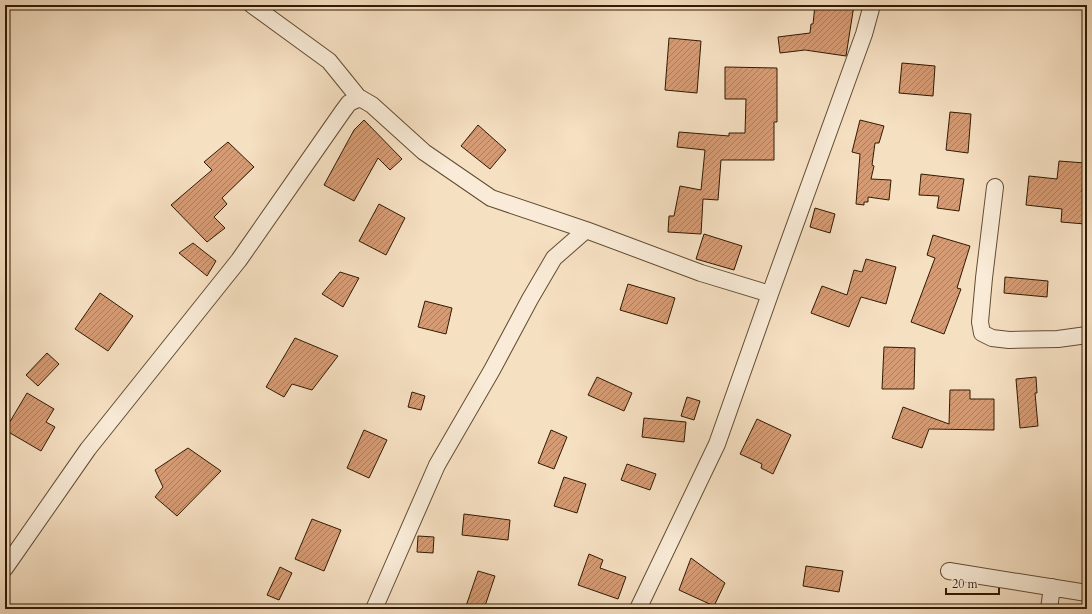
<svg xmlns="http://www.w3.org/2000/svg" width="1092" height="614" font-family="Cardo,serif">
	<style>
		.building { fill: url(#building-hatch); stroke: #301a03 }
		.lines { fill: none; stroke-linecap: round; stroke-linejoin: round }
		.street-casing { stroke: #624c33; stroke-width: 18 }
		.street { stroke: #f9ebd7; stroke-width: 16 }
	</style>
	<defs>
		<pattern id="building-hatch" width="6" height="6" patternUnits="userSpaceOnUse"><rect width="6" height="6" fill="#d59b74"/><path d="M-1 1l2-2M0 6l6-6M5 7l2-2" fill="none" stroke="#ad7e5d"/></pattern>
	</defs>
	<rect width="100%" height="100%" fill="#f6e0c2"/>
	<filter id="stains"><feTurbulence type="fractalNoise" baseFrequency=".005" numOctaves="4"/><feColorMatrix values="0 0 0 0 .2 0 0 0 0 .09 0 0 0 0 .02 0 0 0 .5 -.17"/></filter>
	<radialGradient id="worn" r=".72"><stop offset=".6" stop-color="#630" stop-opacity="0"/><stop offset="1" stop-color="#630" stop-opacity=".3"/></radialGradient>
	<!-- building -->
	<path class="building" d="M 815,5 L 854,5 L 846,56 L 805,50 L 780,53 L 778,37 L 810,33 L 811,24 L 813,24 Z
		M 669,38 L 701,41 L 697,93 L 665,90 Z
		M 902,63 L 935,66 L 933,96 L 899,93 Z
		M 725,67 L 777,68 L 777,122 L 774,122 L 774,160 L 721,160 L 718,200 L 703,199 L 701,234 L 668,232 L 669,216 L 674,216 L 680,186 L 701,190 L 705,150 L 677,147 L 679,132 L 729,136 L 729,133 L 745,133 L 746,99 L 725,99 Z
		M 950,112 L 971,114 L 968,153 L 946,150 Z
		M 364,120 L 402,159 L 390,170 L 378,158 L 354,201 L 324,185 L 354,130 Z
		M 860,120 L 884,126 L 879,143 L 875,143 L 872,165 L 874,166 L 871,179 L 891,180 L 889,200 L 868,197 L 868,202 L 864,202 L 864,205 L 856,204 L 860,154 L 852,152 Z
		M 478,125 L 506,150 L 490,169 L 461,146 Z
		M 228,142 L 254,167 L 222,198 L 227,204 L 214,217 L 225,228 L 207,242 L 171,205 L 212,170 L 204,162 Z
		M 1059,161 L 1085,163 L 1082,192 L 1087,192 L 1085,224 L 1061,222 L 1062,209 L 1026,205 L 1029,176 L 1057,179 Z
		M 921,174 L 964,179 L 959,211 L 937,208 L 939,196 L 919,195 Z
		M 379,204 L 405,218 L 386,255 L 359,241 Z
		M 815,208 L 835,214 L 830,233 L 810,227 Z
		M 704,234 L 742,246 L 734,270 L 696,259 Z
		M 933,235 L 970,246 L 957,288 L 961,289 L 944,334 L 911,322 L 935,258 L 927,255 Z
		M 193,243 L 216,261 L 207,276 L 179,253 Z
		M 866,259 L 896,267 L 886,304 L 861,297 L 849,327 L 811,313 L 822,286 L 847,295 L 854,270 L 862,272 Z
		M 340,272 L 359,278 L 343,307 L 322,294 Z
		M 1005,277 L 1048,281 L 1047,297 L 1004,293 Z
		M 628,284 L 675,298 L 667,324 L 620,310 Z
		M 100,293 L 133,316 L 108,351 L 75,329 Z
		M 425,301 L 452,308 L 446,334 L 418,327 Z
		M 295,338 L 338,356 L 312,390 L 292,384 L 284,397 L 266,387 Z
		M 884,347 L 915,348 L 914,389 L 882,389 Z
		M 47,353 L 59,364 L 38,386 L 26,375 Z
		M 597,377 L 632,393 L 624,411 L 588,395 Z
		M 1036,377 L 1037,393 L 1035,393 L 1038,426 L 1020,428 L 1016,379 Z
		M 950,390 L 970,390 L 970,399 L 994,399 L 994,430 L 929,429 L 922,448 L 892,438 L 903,407 L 949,424 Z
		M 412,392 L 425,396 L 421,410 L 408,407 Z
		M 27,393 L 54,409 L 46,422 L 55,427 L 41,451 L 5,430 Z
		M 687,397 L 700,401 L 694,420 L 681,416 Z
		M 644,418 L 686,422 L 684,442 L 642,437 Z
		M 757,419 L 791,435 L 773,474 L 761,468 L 762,464 L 740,454 Z
		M 364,430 L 387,440 L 369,478 L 347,468 Z
		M 551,430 L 567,437 L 554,469 L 538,463 Z
		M 188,448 L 221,471 L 177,516 L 155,497 L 163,487 L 155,470 Z
		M 627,464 L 656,474 L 650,490 L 621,480 Z
		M 564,477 L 586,484 L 577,513 L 554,506 Z
		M 464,514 L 510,520 L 508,540 L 462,535 Z
		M 312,519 L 341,530 L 324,571 L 295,559 Z
		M 418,536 L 434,537 L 433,553 L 417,552 Z
		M 589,554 L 603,560 L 600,568 L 626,577 L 618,599 L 578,585 Z
		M 691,558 L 725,583 L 714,606 L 679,590 Z
		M 806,566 L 843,571 L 839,592 L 803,586 Z
		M 280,567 L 292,573 L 279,600 L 267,595 Z
		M 478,571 L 495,576 L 484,609 L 465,609 Z"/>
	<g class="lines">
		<!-- street casing -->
		<g class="street-casing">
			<path id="street" d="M 252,5 L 329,61 L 359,98
				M 995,187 L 984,278 L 980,322 L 982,333 L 992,338 L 1009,340 L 1058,339 L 1087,335
				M 770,294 L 864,34 L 872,5
				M 5,568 L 88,449 L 239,260 L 343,111 L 349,103 L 360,98 L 372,105 L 424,152 L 491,198 L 586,230 L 701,273 L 770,294 L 717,444 L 638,609
				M 949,571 L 1087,593
				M 374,609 L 437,465 L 492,370 L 530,299 L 554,258 L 586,230
				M 1049,609 L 1052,587"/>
		</g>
		<!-- street -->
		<use href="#street" class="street"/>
	</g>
	<!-- margin -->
	<rect width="1092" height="614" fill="none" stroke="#f6e0c2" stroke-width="20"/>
	<rect x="6" y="6" width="1080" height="602" fill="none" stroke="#301a03" stroke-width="2"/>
	<rect x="10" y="10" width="1072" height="594" fill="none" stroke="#301a03"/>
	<!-- scale -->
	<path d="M946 588v6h53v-6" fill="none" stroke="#301a03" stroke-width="2"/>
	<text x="952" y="588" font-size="12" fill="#301a03" stroke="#f9ebd7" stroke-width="3" paint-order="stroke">20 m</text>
	<rect width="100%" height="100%" filter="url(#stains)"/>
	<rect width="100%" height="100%" fill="url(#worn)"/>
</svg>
